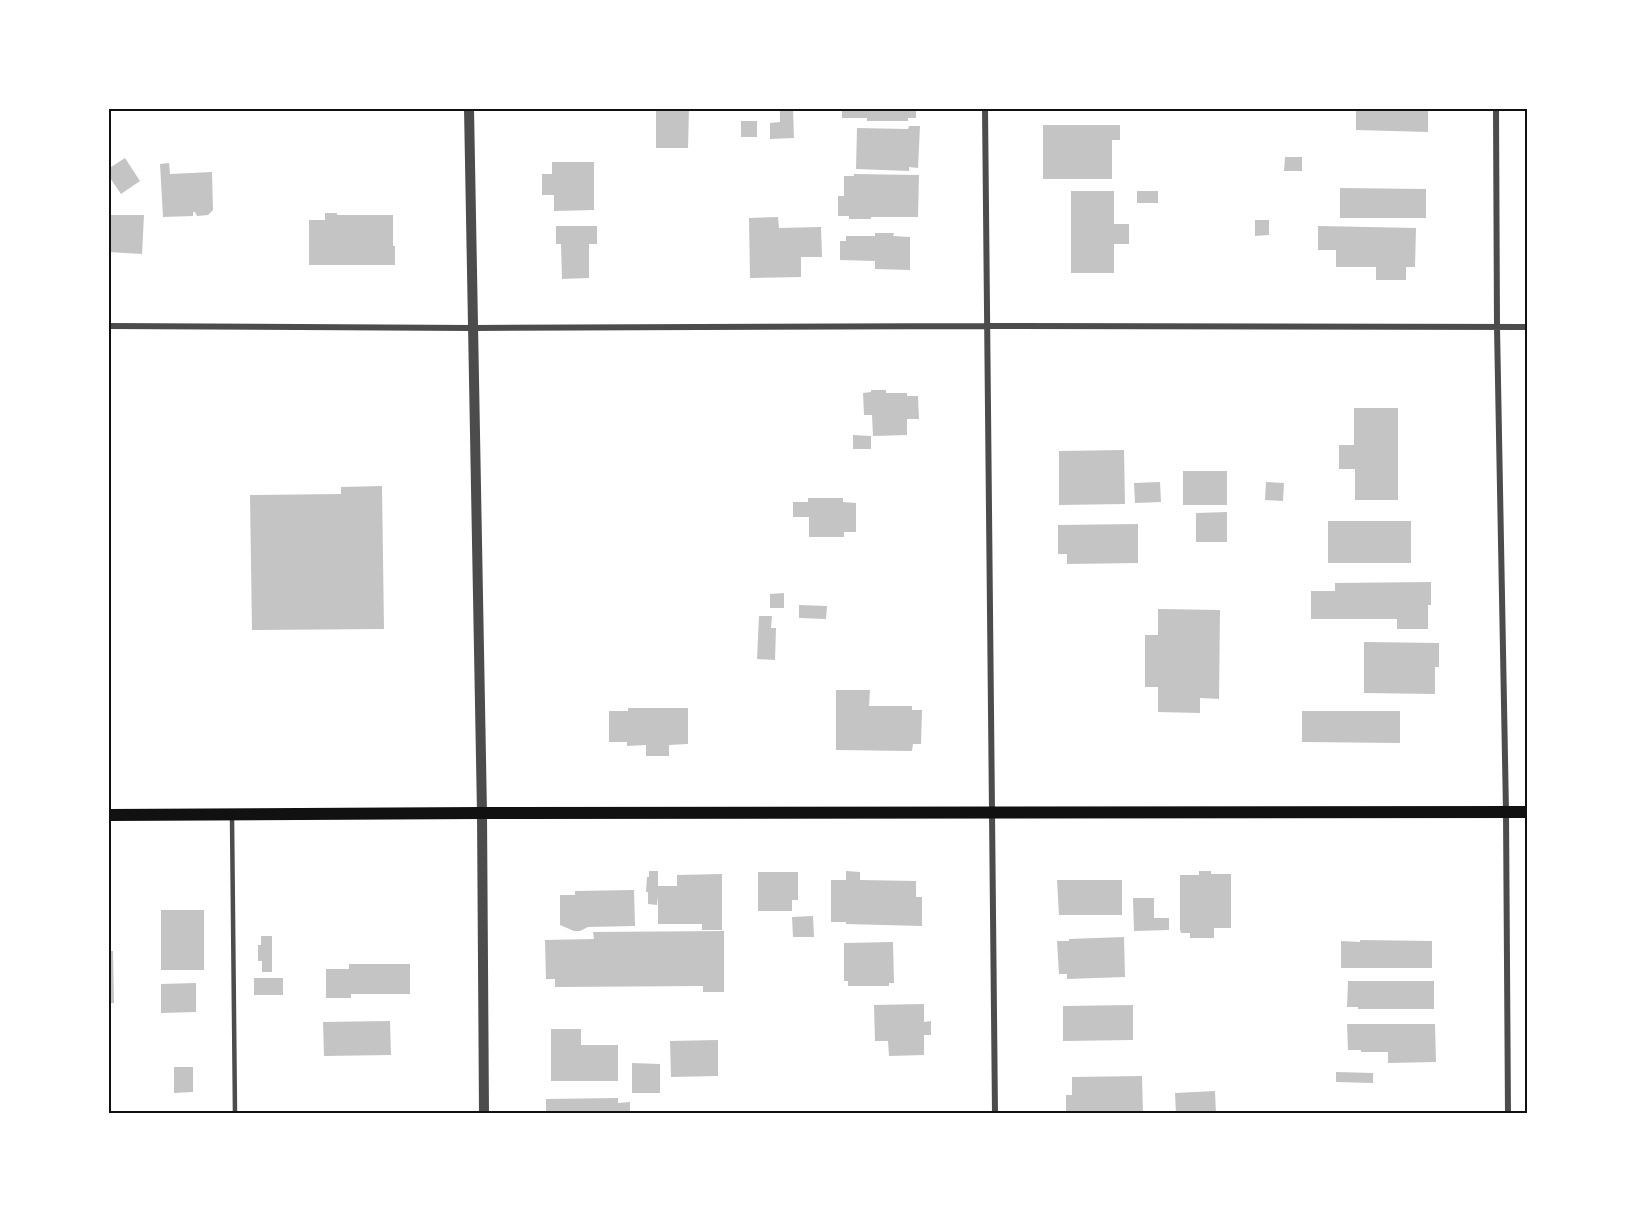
<svg xmlns="http://www.w3.org/2000/svg" width="1636" height="1222" font-family="Jost,sans-serif">
	<style>
		.building { fill: #c4c4c4 }
		.lines { fill: none; stroke-linecap: round; stroke-linejoin: round }
		.service { stroke: #4c4c4c; stroke-width: 4.5 }
		.minor { stroke: #4c4c4c; stroke-width: 6 }
		.tertiary { stroke: #4c4c4c; stroke-width: 10 }
		.secondary { stroke: #111; stroke-width: 12 }
		.neatline { fill: none; stroke: #111; stroke-width: 2 }
	</style>
	<rect width="100%" height="100%" fill="#fff"/>
	<!-- building -->
	<path class="building" d="M 656,108 L 689,108 L 688,148 L 656,148 Z
		M 780,108 L 793,108 L 794,138 L 770,139 L 770,123 L 780,122 Z
		M 842,108 L 916,108 L 916,118 L 908,118 L 908,121 L 867,121 L 867,118 L 842,118 Z
		M 1356,108 L 1428,108 L 1428,132 L 1356,130 Z
		M 741,121 L 757,121 L 757,137 L 741,137 Z
		M 1043,125 L 1120,125 L 1120,140 L 1112,140 L 1112,179 L 1043,179 Z
		M 909,126 L 920,126 L 918,168 L 909,167 L 909,171 L 856,169 L 857,128 L 908,129 Z
		M 1285,157 L 1302,157 L 1302,171 L 1284,171 Z
		M 125,158 L 140,181 L 121,194 L 108,175 L 108,169 Z
		M 552,162 L 594,162 L 594,210 L 554,211 L 554,195 L 542,195 L 542,174 L 552,174 Z
		M 169,163 L 170,174 L 212,172 L 213,210 L 208,215 L 197,216 L 195,212 L 193,212 L 193,216 L 163,217 L 160,164 Z
		M 854,174 L 919,175 L 918,217 L 871,217 L 871,219 L 849,219 L 849,216 L 838,216 L 838,196 L 844,196 L 844,176 L 854,176 Z
		M 1340,188 L 1426,189 L 1426,218 L 1340,218 Z
		M 1071,191 L 1114,191 L 1114,224 L 1129,224 L 1129,244 L 1114,244 L 1114,273 L 1071,273 Z
		M 1137,191 L 1158,191 L 1158,203 L 1137,203 Z
		M 325,213 L 337,213 L 337,215 L 393,215 L 393,246 L 395,246 L 395,265 L 309,265 L 309,220 L 325,220 Z
		M 108,215 L 144,215 L 142,254 L 108,252 Z
		M 778,217 L 779,228 L 821,227 L 822,257 L 801,257 L 801,277 L 750,278 L 749,218 Z
		M 1255,220 L 1269,220 L 1269,235 L 1255,236 Z
		M 556,226 L 597,226 L 597,244 L 589,244 L 589,278 L 562,279 L 561,244 L 556,244 Z
		M 1318,226 L 1416,228 L 1415,267 L 1406,267 L 1406,280 L 1376,280 L 1376,267 L 1336,267 L 1336,250 L 1318,250 Z
		M 875,233 L 894,233 L 893,236 L 910,237 L 910,270 L 875,269 L 875,261 L 840,260 L 840,241 L 846,241 L 846,236 L 875,236 Z
		M 871,390 L 886,390 L 886,393 L 907,393 L 907,396 L 918,396 L 919,419 L 907,419 L 907,435 L 873,436 L 872,415 L 864,415 L 863,393 L 871,392 Z
		M 1354,408 L 1398,408 L 1398,500 L 1355,500 L 1355,469 L 1339,469 L 1339,445 L 1354,445 Z
		M 853,435 L 871,436 L 871,449 L 853,449 Z
		M 1124,450 L 1125,504 L 1059,505 L 1059,451 Z
		M 1183,471 L 1227,471 L 1227,505 L 1183,505 Z
		M 1160,482 L 1161,502 L 1135,503 L 1134,483 Z
		M 1266,482 L 1284,483 L 1283,501 L 1265,500 Z
		M 382,486 L 384,629 L 252,630 L 250,495 L 341,494 L 341,487 Z
		M 808,498 L 843,498 L 843,502 L 856,503 L 856,532 L 844,532 L 844,537 L 809,537 L 809,517 L 793,517 L 793,502 L 808,502 Z
		M 1227,512 L 1227,542 L 1196,542 L 1196,513 Z
		M 1328,521 L 1411,521 L 1411,563 L 1328,563 Z
		M 1138,524 L 1138,563 L 1067,564 L 1067,554 L 1058,554 L 1058,525 Z
		M 1431,582 L 1431,605 L 1428,605 L 1428,629 L 1397,629 L 1397,619 L 1311,619 L 1311,591 L 1335,591 L 1335,583 Z
		M 784,593 L 784,608 L 770,608 L 770,594 Z
		M 799,605 L 827,606 L 826,619 L 799,618 Z
		M 1158,609 L 1220,610 L 1219,699 L 1200,698 L 1200,713 L 1158,712 L 1158,687 L 1145,687 L 1145,635 L 1158,635 Z
		M 759,616 L 772,616 L 771,628 L 776,628 L 775,660 L 757,659 Z
		M 1364,642 L 1439,643 L 1439,667 L 1435,667 L 1435,694 L 1364,693 Z
		M 836,690 L 870,690 L 869,706 L 912,706 L 912,710 L 922,710 L 921,744 L 913,744 L 912,751 L 836,750 Z
		M 628,708 L 688,708 L 688,744 L 669,745 L 669,756 L 646,756 L 646,745 L 627,746 L 627,742 L 609,742 L 609,711 L 628,711 Z
		M 1302,711 L 1400,711 L 1400,743 L 1302,742 Z
		M 649,871 L 658,871 L 658,886 L 677,886 L 677,875 L 722,874 L 722,930 L 702,930 L 702,924 L 658,924 L 658,896 L 657,905 L 648,904 L 648,892 L 646,892 L 647,877 L 649,877 Z
		M 846,871 L 860,872 L 860,880 L 916,881 L 916,897 L 922,897 L 922,926 L 846,924 L 846,922 L 831,922 L 831,880 L 846,880 Z
		M 1199,871 L 1211,871 L 1211,874 L 1231,874 L 1231,928 L 1214,928 L 1214,938 L 1190,938 L 1190,933 L 1181,933 L 1180,930 L 1180,875 L 1199,875 Z
		M 758,872 L 798,872 L 798,900 L 792,900 L 792,911 L 758,911 Z
		M 1057,880 L 1122,880 L 1122,915 L 1059,915 Z
		M 634,890 L 635,926 L 588,927 L 580,931 L 574,931 L 560,925 L 560,895 L 575,895 L 575,891 Z
		M 1133,898 L 1154,898 L 1154,918 L 1169,918 L 1169,930 L 1134,931 Z
		M 161,910 L 204,910 L 204,970 L 161,970 Z
		M 813,916 L 814,937 L 793,937 L 792,917 Z
		M 724,931 L 724,992 L 703,992 L 703,986 L 555,987 L 555,979 L 546,979 L 545,940 L 594,939 L 593,932 Z
		M 261,936 L 272,936 L 272,972 L 262,972 L 262,961 L 258,961 L 258,945 L 261,945 Z
		M 1124,937 L 1125,977 L 1067,979 L 1067,974 L 1059,974 L 1057,941 L 1069,941 L 1069,939 Z
		M 1360,940 L 1432,941 L 1432,968 L 1341,968 L 1341,941 L 1360,942 Z
		M 893,942 L 894,983 L 889,983 L 889,986 L 848,986 L 848,981 L 844,981 L 844,943 Z
		M 108,951 L 113,951 L 114,1003 L 108,1003 Z
		M 349,964 L 410,964 L 410,994 L 351,994 L 351,998 L 326,998 L 326,969 L 349,969 Z
		M 254,978 L 283,978 L 283,995 L 254,995 Z
		M 1348,981 L 1434,981 L 1434,1009 L 1358,1009 L 1358,1007 L 1347,1007 Z
		M 196,983 L 196,1012 L 161,1013 L 161,984 Z
		M 924,1004 L 924,1022 L 931,1021 L 931,1035 L 924,1035 L 924,1055 L 889,1056 L 888,1041 L 875,1041 L 874,1005 Z
		M 1133,1005 L 1133,1040 L 1063,1041 L 1063,1006 Z
		M 390,1021 L 391,1055 L 324,1056 L 323,1022 Z
		M 1347,1024 L 1435,1024 L 1436,1062 L 1388,1063 L 1388,1052 L 1361,1052 L 1361,1050 L 1348,1050 Z
		M 551,1029 L 581,1029 L 581,1045 L 618,1045 L 618,1081 L 551,1081 Z
		M 718,1040 L 718,1076 L 671,1077 L 670,1041 Z
		M 632,1063 L 660,1064 L 660,1093 L 632,1093 Z
		M 174,1067 L 193,1067 L 193,1092 L 174,1093 Z
		M 1336,1072 L 1373,1073 L 1373,1083 L 1336,1082 Z
		M 1142,1076 L 1143,1114 L 1066,1114 L 1066,1095 L 1072,1095 L 1072,1077 Z
		M 1215,1091 L 1216,1114 L 1176,1114 L 1175,1093 Z
		M 618,1098 L 618,1103 L 630,1102 L 630,1114 L 546,1114 L 546,1099 Z"/>
	<g class="lines">
		<!-- service -->
		<path class="service" d="M 232,817 L 235,1114"/>
		<!-- minor -->
		<path class="minor" d="M 985,108 L 995,1114
			M 1496,108 L 1497,327 L 1506,812 L 1508,1114
			M 108,326 L 473,328 L 986,326 L 1528,327"/>
		<!-- tertiary -->
		<path class="tertiary" d="M 469,108 L 482,813 L 484,1114"/>
		<!-- secondary -->
		<path class="secondary" d="M 108,815 L 482,813 L 1528,812"/>
	</g>
	<!-- border -->
	<rect width="1636" height="1222" fill="none" stroke="#ffffff" stroke-width="219"/>
	<rect x="110" y="110" width="1416" height="1002" class="neatline"/>
</svg>
